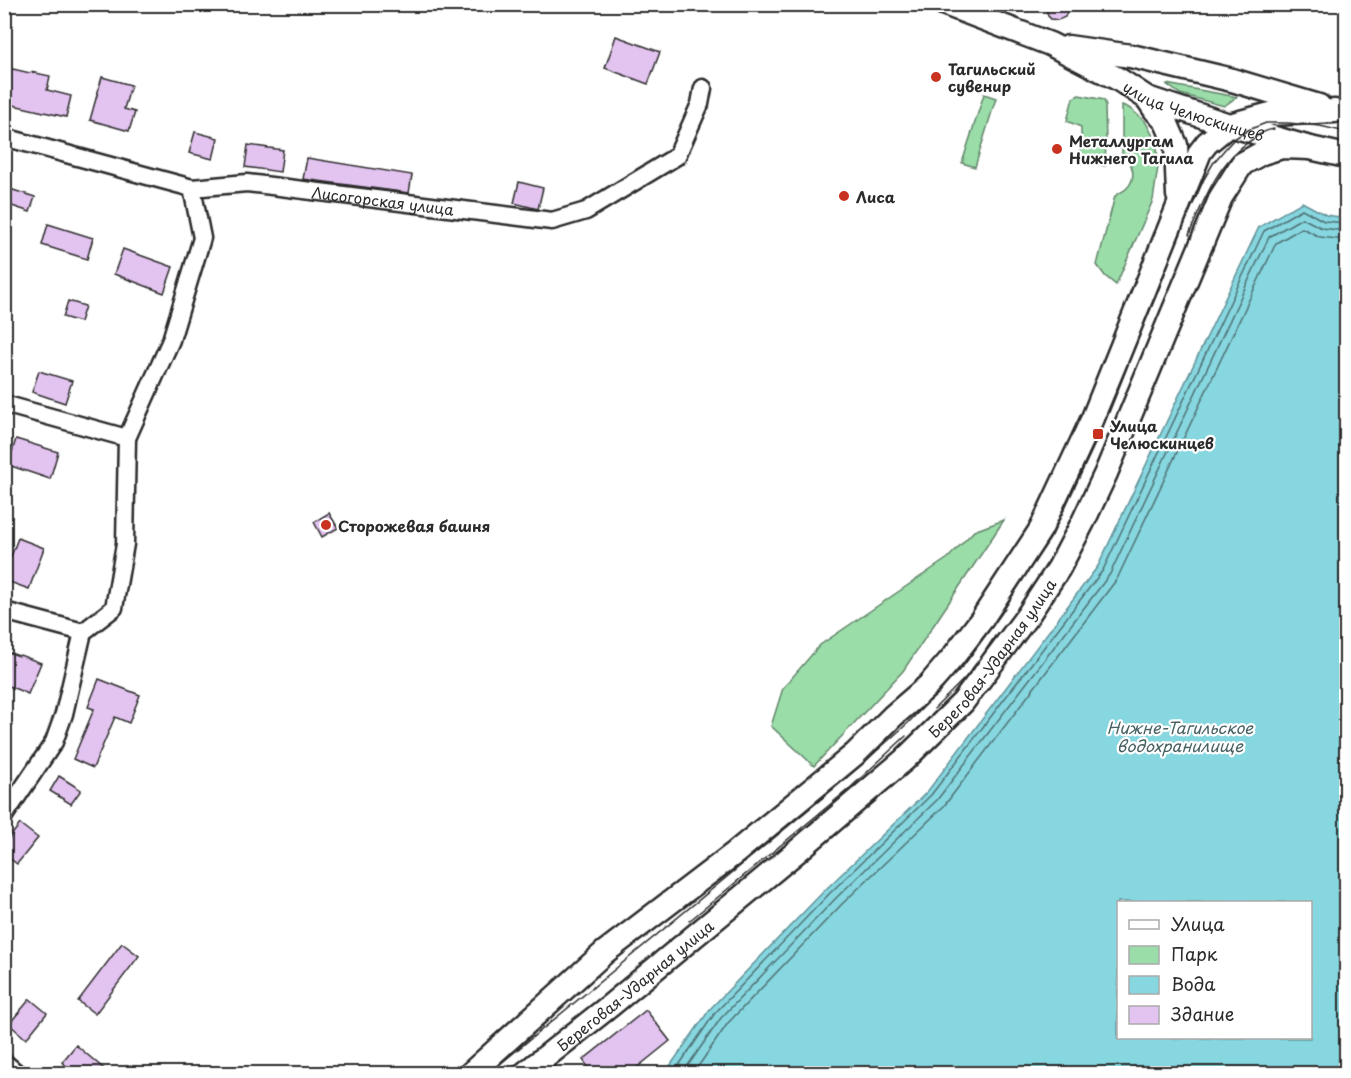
<svg xmlns="http://www.w3.org/2000/svg" width="1351" height="1078" font-family="'Playpen Sans',sans-serif">
	<style>
		.green { fill: #9adda8; stroke: #62846a; stroke-width: 1.5 }
		.water { fill: #86d7e0; stroke: #629298; stroke-width: 1.5; fill-rule: evenodd }
		.lines { fill: none; stroke-linecap: round; stroke-linejoin: round }
		.shore { stroke: #4f7073; stroke-width: 1.5 }
		.building { fill: #e3c3f0; stroke: #2b2b2b; stroke-width: 1.5 }
		.minor-casing { stroke: #2b2b2b; stroke-width: 21 }
		.secondary-casing { stroke: #2b2b2b; stroke-width: 27 }
		.minor { stroke: #fff; stroke-width: 16 }
		.secondary { stroke: #fff; stroke-width: 22 }
		.tram { stroke: #2b2b2b; stroke-width: 1.5 }
		.poi-dot { fill: #c8321e; stroke: #fff; stroke-width: 2 }
		.labels { text-anchor: middle; dominant-baseline: central; stroke-width: 4.5; stroke-linejoin: round; paint-order: stroke }
		.poi-label { font-size: 15px; font-weight: bold; fill: #2b2b2b; stroke: #fff; text-anchor: start }
		.street-label { font-size: 15px; fill: #2b2b2b; stroke: #fff }
		.water-label { font-size: 16px; font-style: italic; fill: #465f61; stroke: #fff }
	</style>
	<rect width="100%" height="100%" fill="#fff"/>
	<filter id="ink" filterUnits="userSpaceOnUse"><feTurbulence type="fractalNoise" baseFrequency=".0167" numOctaves="2"/><feDisplacementMap in="SourceGraphic" scale="12" xChannelSelector="R" yChannelSelector="G"/><feConvolveMatrix kernelMatrix="1 2 1 2 8 2 1 2 1" color-interpolation-filters="sRGB"/></filter>
	<g filter="url(#ink)">
		<!-- green -->
		<path class="green" d="M 1166,84 L 1237,97 L 1224,106 L 1180,94 Z
			M 984,94 L 996,98 L 975,167 L 962,163 Z
			M 1079,95 L 1104,100 L 1106,106 L 1105,107 L 1106,141 L 1105,166 L 1078,159 L 1081,146 L 1081,127 L 1067,121 L 1073,98 Z
			M 1122,105 L 1129,108 L 1145,121 L 1153,136 L 1157,145 L 1158,167 L 1153,200 L 1116,285 L 1105,276 L 1097,265 L 1115,196 C 1119,193 1124,191 1127,188 C 1137,178 1133,161 1122,154 Z
			M 1004,520 L 903,671 L 814,766 L 771,726 L 783,688 L 820,645 L 948,558 L 974,531 Z"/>
		<!-- water -->
		<path class="water" d="M 1302,202 L 1326,215 L 1346,218 L 1346,1073 L 665,1073 L 710,1009 L 826,889 L 927,792 L 1098,566 L 1259,227 ZM 1118,902 L 1310,902 L 1310,1038 L 1118,1038 Z"/>
		<g class="lines">
			<!-- shore -->
			<path class="shore" d="M 673,1074 L 715,1013 L 830,893 L 931,795 L 1103,570 L 1264,231 L 1302,209 L 1324,221 L 1346,223
				M 682,1074 L 721,1018 L 836,898 L 937,800 L 1110,574 L 1269,237 L 1302,218 L 1322,228 L 1346,231
				M 693,1074 L 728,1023 L 842,904 L 944,806 L 1117,579 L 1276,243 L 1302,228 L 1320,237 L 1346,240"/>
		</g>
		<!-- building -->
		<path class="building" d="M 1045,4 L 1070,4 L 1065,17 L 1058,20 L 1051,19 L 1048,16 Z
			M 616,36 L 660,52 L 648,84 L 605,68 Z
			M 4,67 L 30,73 L 31,72 L 50,76 L 47,90 L 71,96 L 66,117 L 4,103 Z
			M 102,77 L 131,85 L 124,109 L 135,112 L 129,131 L 90,120 Z
			M 195,132 L 218,138 L 213,159 L 189,153 Z
			M 248,145 L 283,150 L 280,172 L 245,167 Z
			M 307,158 L 412,175 L 409,193 L 303,179 Z
			M 519,182 L 543,188 L 538,209 L 514,203 Z
			M 10,189 L 35,197 L 30,212 L 6,204 Z
			M 48,224 L 93,238 L 87,259 L 42,245 Z
			M 123,249 L 173,267 L 164,293 L 114,274 Z
			M 68,301 L 85,306 L 80,322 L 63,317 Z
			M 39,371 L 72,381 L 65,403 L 32,392 Z
			M 16,439 L 58,452 L 50,479 L 8,465 Z
			M 329,513 L 338,528 L 322,537 L 314,522 Z
			M 18,538 L 44,548 L 29,589 L 4,580 L 4,575 Z
			M 4,651 L 19,656 L 20,655 L 41,663 L 28,694 L 4,684 Z
			M 99,679 L 140,695 L 129,723 L 115,717 L 93,768 L 73,759 L 94,709 L 88,707 Z
			M 59,776 L 81,790 L 71,804 L 50,791 Z
			M 20,824 L 38,838 L 17,864 L 4,854 L 4,845 Z
			M 122,943 L 139,956 L 95,1014 L 78,1001 Z
			M 30,999 L 47,1013 L 26,1039 L 9,1024 Z
			M 646,1010 L 670,1041 L 629,1074 L 593,1074 L 583,1060 Z
			M 76,1045 L 110,1074 L 75,1074 L 62,1062 Z"/>
		<g class="lines">
			<!-- minor casing -->
			<g class="minor-casing">
				<g id="minor">
					<path id="s1" d="M 4,137 L 192,188 L 247,183 L 552,221 L 586,211 L 677,156 L 700,104 L 703,88"/>
					<path d="M 4,404 L 127,438"/>
					<path d="M 4,611 L 83,632"/>
					<path d="M 4,816 L 54,742 L 64,714 L 83,632 L 114,608 L 125,544 L 127,438 L 171,340 L 202,238 L 192,188"/>
					<path d="M 4,1062 L 18,1074"/>
				</g>
			</g>
			<!-- secondary casing -->
			<g class="secondary-casing">
				<g id="secondary">
					<path id="s2" d="M 945,4 L 1050,44 L 1118,79 L 1147,98 L 1229,125 L 1310,148 L 1346,156"/>
					<path d="M 1068,47 L 1131,56 L 1232,80 L 1319,106"/>
					<path d="M 1147,98 L 1155,110 L 1166,122 L 1176,145 L 1178,195"/>
					<path d="M 470,1074 L 605,952 L 735,853 L 855,754 L 893,716 L 929,685 L 953,657 L 982,619 L 1041,529 L 1093,418 L 1200,152 L 1207,143 L 1229,125 L 1270,114 L 1335,111"/>
					<path id="s3" d="M 524,1074 L 611,1005 L 795,853 L 904,760 L 963,702 L 1028,615 L 1059,568 L 1083,522 L 1106,473 L 1221,197 L 1242,164 L 1262,153 L 1282,147 L 1310,148"/>
				</g>
			</g>
			<!-- minor -->
			<use href="#minor" class="minor"/>
			<!-- secondary -->
			<use href="#secondary" class="secondary"/>
			<!-- tram -->
			<path class="tram" d="M 1189,235 C 1204,199 1219,160 1253,139 C 1259,134 1266,130 1274,129
				M 934,709 L 973,670 L 995,636
				M 689,921 L 850,788 L 906,736
				M 488,1074 L 843,781 L 908,723 L 964,665 L 1001,614 L 1051,535 L 1098,434 L 1157,294 L 1179,236 L 1204,179 L 1214,162 L 1225,149 L 1234,139 L 1248,130 L 1266,123 L 1288,123 L 1320,126 L 1346,132"/>
		</g>
	</g>
	<!-- markers -->
	<g class="poi-dot">
		<circle cx="936" cy="77" r="6"/>
		<circle cx="1057" cy="149" r="6"/>
		<circle cx="844" cy="196" r="6"/>
		<rect x="1092" y="428" width="12" height="12" rx="3"/>
		<circle cx="326" cy="525" r="6"/>
	</g>
	<g class="labels">
		<!-- poi labels -->
		<g class="poi-label">
			<text x="948" y="68">Тагильский<tspan x="948" dy="17">сувенир</tspan></text>
			<text x="1069" y="140">Металлургам<tspan x="1069" dy="17">Нижнего Тагила</tspan></text>
			<text x="856" y="196">Лиса</text>
			<text x="1110" y="425">Улица<tspan x="1110" dy="17">Челюскинцев</tspan></text>
			<text x="338" y="525">Сторожевая башня</text>
		</g>
		<!-- street labels -->
		<g class="street-label">
			<text stroke="none"><textPath href="#s2" startOffset="272">улица Челюскинцев</textPath></text>
			<text stroke="none"><textPath href="#s1" startOffset="387">Лисогорская улица</textPath></text>
			<text stroke="none"><textPath href="#s3" startOffset="628">Береговая-Ударная улица</textPath></text>
			<text stroke="none"><textPath href="#s3" startOffset="142">Береговая-Ударная улица</textPath></text>
		</g>
		<!-- water labels -->
		<g class="water-label">
			<text x="1180" y="727">Нижне-Тагильское<tspan x="1180" dy="18">водохранилище</tspan></text>
		</g>
	</g>
	<!-- margin -->
	<rect width="1351" height="1078" fill="none" stroke="#fff" stroke-width="24"/>
	<rect x="12" y="12" width="1327" height="1054" fill="none" stroke="#2b2b2b" stroke-width="2" filter="url(#ink)"/>
	<!-- legend -->
	<rect x="1117" y="901" width="195" height="138" fill="#ffffff" stroke="#aaaaaa" stroke-width="1.5"/>
	<rect x="1129" y="920" width="30" height="9" fill="#ffffff" stroke="#aaaaaa" stroke-width="1.5"/>
	<text x="1171" y="931" font-size="18" fill="#2b2b2b">Улица</text>
	<rect x="1129" y="946" width="30" height="18" fill="#9adda8" stroke="#aaaaaa" stroke-width="1.5"/>
	<text x="1171" y="961" font-size="18" fill="#2b2b2b">Парк</text>
	<rect x="1129" y="976" width="30" height="18" fill="#86d7e0" stroke="#aaaaaa" stroke-width="1.5"/>
	<text x="1171" y="991" font-size="18" fill="#2b2b2b">Вода</text>
	<rect x="1129" y="1006" width="30" height="18" fill="#e3c3f0" stroke="#aaaaaa" stroke-width="1.5"/>
	<text x="1171" y="1021" font-size="18" fill="#2b2b2b">Здание</text>
</svg>
